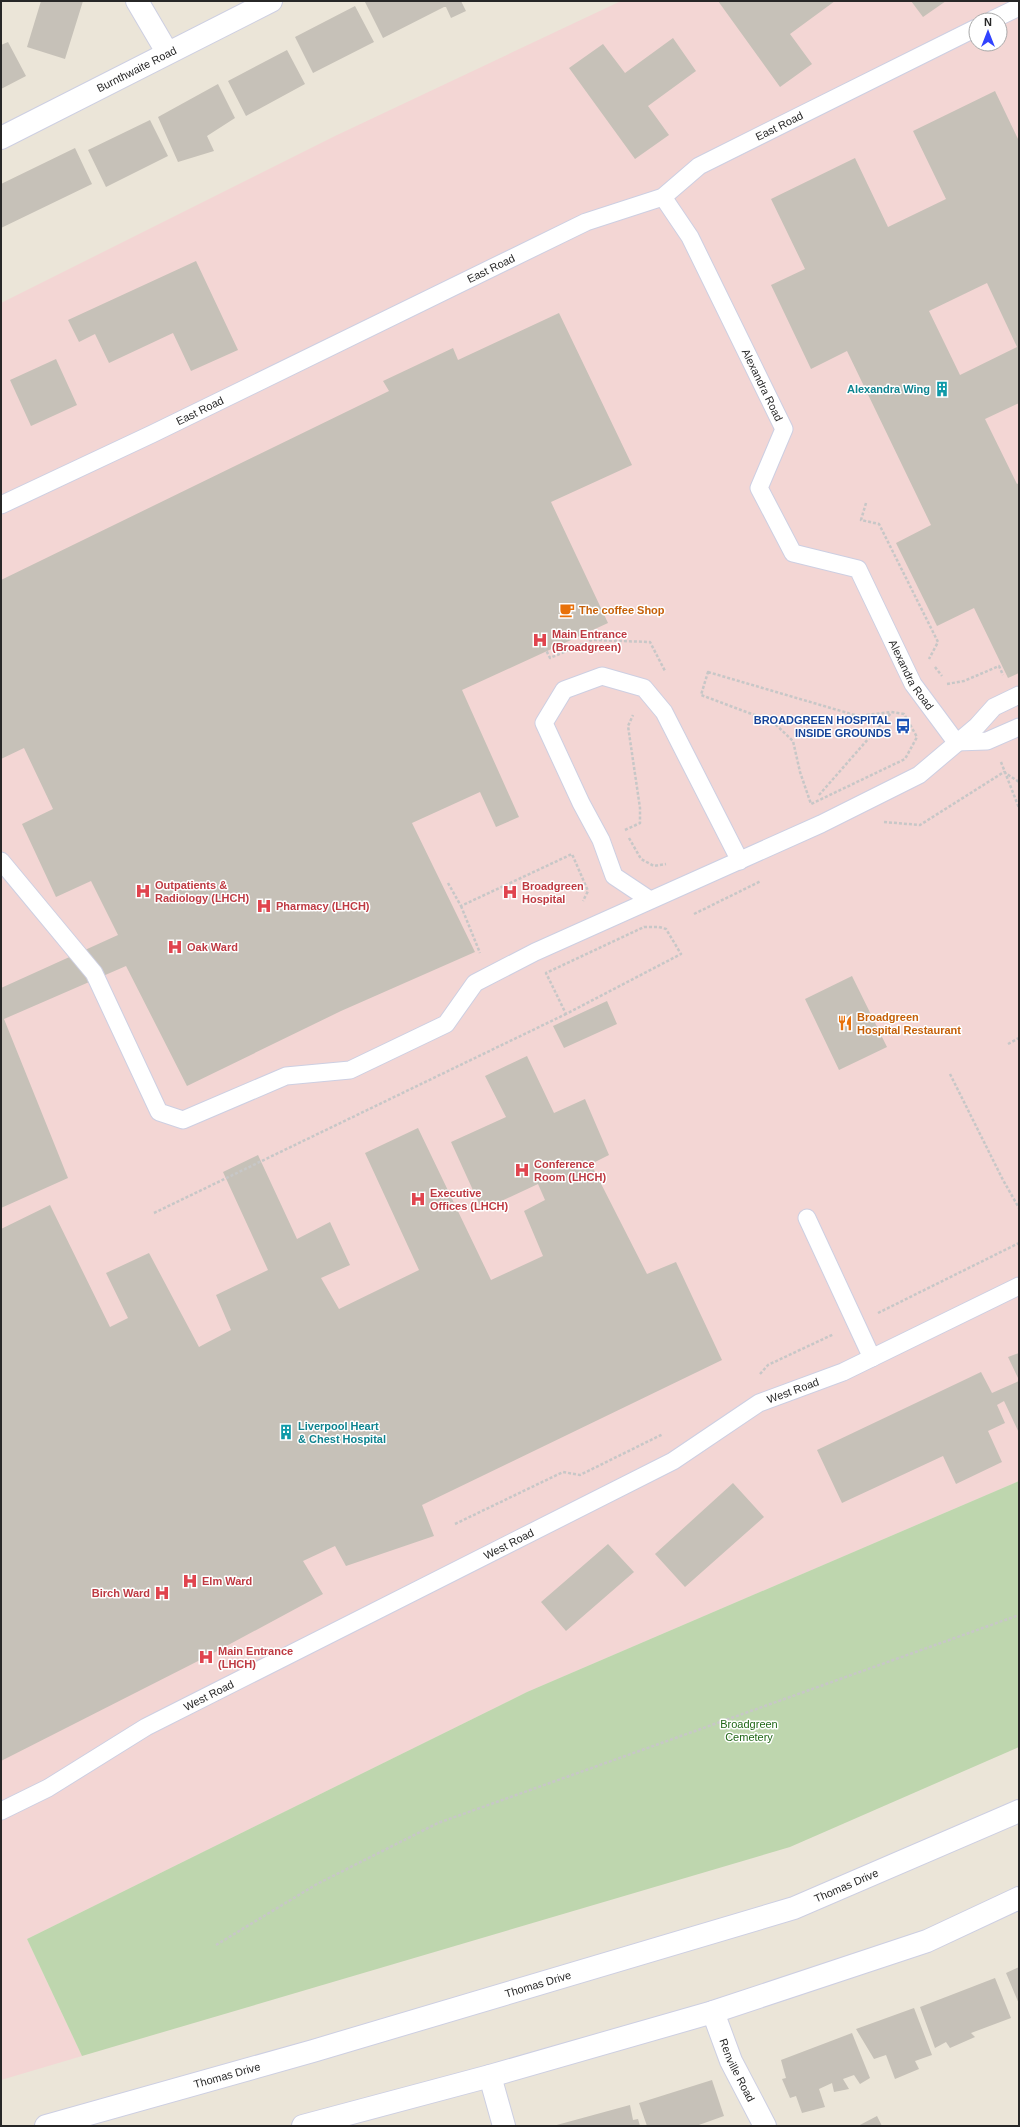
<svg xmlns="http://www.w3.org/2000/svg" width="1020" height="2127" font-family="Arial,sans-serif">
	<style>
		.medical { fill: #f3d6d4; fill-rule: evenodd }
		.cemetery { fill: #bed6ae }
		.building { fill: #c6c1b8; fill-rule: evenodd }
		.lines { fill: none; stroke-linecap: round; stroke-linejoin: round }
		.lane-casing { stroke: #cdcfe2; stroke-width: 19 }
		.street-casing { stroke: #cdcfe2; stroke-width: 24 }
		.secondary-casing { stroke: #cdcfe2; stroke-width: 24 }
		.path { stroke: #c7c7c7; stroke-width: 2.5; stroke-dasharray: 3 2; stroke-linecap: butt }
		.lane { stroke: #fff; stroke-width: 17 }
		.street { stroke: #fff; stroke-width: 22 }
		.secondary { stroke: #fff; stroke-width: 22 }
		.labels { text-anchor: middle; dominant-baseline: central; stroke-width: 3; stroke-linejoin: round; paint-order: stroke }
		.street-label { font-size: 11px; fill: #272727; stroke: #fff }
		.culture-label { font-size: 11px; font-weight: bold; fill: #0d838f; stroke: #fff; text-anchor: end }
		.food-label { font-size: 11px; font-weight: bold; fill: #c56008; stroke: #fff; text-anchor: start }
		.health-label { font-size: 11px; font-weight: bold; fill: #be3a42; stroke: #fff; text-anchor: start }
		.transit-label { font-size: 11px; font-weight: bold; fill: #164399; stroke: #fff; text-anchor: end }
		.park-label { font-size: 11px; fill: #1f6616; stroke: #fff }
	</style>
	<rect width="100%" height="100%" fill="#ebe5d8"/>
	<!-- medical -->
	<path class="medical" d="M 621,1 L 1019,1 L 1019,1481 L 527,1692 L 27,1939 L 82,2056 L 1,2080 L 1,303 L 335,136 ZM 976,20 L 1000,20 L 1000,44 L 976,44 Z"/>
	<!-- cemetery -->
	<path class="cemetery" d="M 1019,1481 L 1019,1747 L 790,1847 L 82,2056 L 27,1939 L 527,1692 Z"/>
	<!-- building -->
	<path class="building" d="M 41,1 L 83,1 L 65,59 L 27,47 Z
		M 368,1 L 461,1 L 466,11 L 451,18 L 446,7 L 444,7 L 383,38 L 365,2 Z
		M 718,1 L 835,1 L 790,34 L 812,64 L 780,87 Z
		M 911,1 L 946,1 L 923,17 Z
		M 355,6 L 374,42 L 313,73 L 295,37 Z
		M 673,38 L 696,71 L 648,106 L 669,135 L 635,159 L 569,68 L 603,44 L 625,73 Z
		M 8,42 L 26,76 L 1,89 L 1,45 Z
		M 287,50 L 305,84 L 246,116 L 228,81 Z
		M 218,84 L 235,118 L 207,136 L 214,151 L 178,162 L 158,117 Z
		M 995,91 L 1019,141 L 1019,403 L 985,419 L 1017,484 L 1019,483 L 1019,673 L 1008,678 L 974,608 L 937,626 L 896,543 L 931,525 L 847,351 L 811,369 L 771,285 L 805,269 L 771,199 L 855,158 L 888,227 L 946,199 L 913,131 ZM 987,283 L 1017,347 L 960,375 L 929,311 Z
		M 150,120 L 168,156 L 106,187 L 88,150 Z
		M 75,148 L 92,184 L 1,228 L 1,184 Z
		M 196,261 L 238,350 L 191,371 L 173,333 L 109,363 L 95,334 L 79,342 L 68,320 Z
		M 559,313 L 632,465 L 551,502 L 608,623 L 462,690 L 519,817 L 496,827 L 480,792 L 412,823 L 475,952 L 341,1011 L 187,1086 L 126,966 L 4,1019 L 68,1178 L 1,1208 L 1,988 L 118,935 L 91,881 L 56,897 L 22,824 L 53,809 L 24,748 L 1,759 L 1,580 L 389,391 L 383,381 L 453,348 L 458,360 Z
		M 56,359 L 77,405 L 31,426 L 10,380 Z
		M 852,976 L 887,1047 L 839,1070 L 805,999 Z
		M 607,1001 L 617,1024 L 564,1048 L 553,1026 Z
		M 527,1056 L 554,1113 L 585,1099 L 609,1155 L 591,1164 L 647,1274 L 676,1262 L 722,1360 L 422,1505 L 434,1536 L 346,1566 L 335,1546 L 303,1561 L 323,1594 L 206,1657 L 1,1761 L 1,1229 L 50,1205 L 110,1327 L 128,1318 L 106,1273 L 149,1253 L 199,1347 L 231,1330 L 216,1295 L 268,1270 L 223,1172 L 258,1155 L 297,1239 L 330,1222 L 350,1265 L 321,1278 L 339,1309 L 419,1270 L 365,1153 L 418,1128 L 491,1280 L 543,1256 L 524,1211 L 545,1200 L 538,1184 L 482,1210 L 451,1142 L 506,1117 L 485,1076 Z
		M 1019,1353 L 1019,1380 L 1008,1357 Z
		M 981,1372 L 992,1393 L 1019,1381 L 1019,1433 L 1004,1401 L 997,1405 L 1005,1423 L 988,1431 L 1002,1462 L 956,1484 L 943,1456 L 842,1503 L 817,1450 Z
		M 733,1483 L 764,1517 L 685,1587 L 655,1554 Z
		M 608,1544 L 634,1572 L 566,1631 L 541,1602 Z
		M 1019,1967 L 1019,2004 L 1006,1973 Z
		M 995,1978 L 1011,2018 L 971,2033 L 975,2037 L 950,2048 L 946,2042 L 935,2048 L 920,2007 Z
		M 914,2008 L 932,2055 L 915,2061 L 919,2069 L 895,2079 L 886,2055 L 874,2059 L 856,2029 Z
		M 852,2033 L 870,2078 L 860,2084 L 854,2075 L 843,2079 L 849,2089 L 834,2092 L 832,2083 L 819,2089 L 825,2107 L 802,2113 L 796,2096 L 790,2098 L 782,2079 L 786,2078 L 781,2060 Z
		M 712,2080 L 724,2116 L 696,2126 L 647,2126 L 639,2103 Z
		M 630,2105 L 633,2120 L 638,2119 L 640,2126 L 553,2126 Z
		M 877,2116 L 882,2126 L 858,2126 Z"/>
	<g class="lines">
		<!-- lane casing -->
		<g class="lane-casing">
			<g id="lane">
				<path d="M 992,20 L 1019,7"/>
				<path id="s1" d="M 663,197 L 690,237 L 784,429 L 759,488 L 793,553 L 858,569 L 913,684 L 956,742"/>
				<path id="s2" d="M 1,505 L 152,434 L 586,222 L 663,197 L 699,166 L 976,28"/>
				<path d="M 956,742 L 987,741 L 1019,727"/>
				<path d="M 1,861 L 94,973 L 159,1112 L 183,1120 L 286,1076 L 350,1070 L 446,1024 L 475,983 L 535,952 L 821,824 L 919,775 L 977,726 L 994,707 L 1019,695"/>
				<path d="M 650,900 L 614,876 L 601,840 L 581,803 L 544,723 L 564,690 L 602,676 L 644,688 L 664,712 L 740,861"/>
				<path d="M 807,1218 L 872,1358"/>
				<path id="s3" d="M 1,1811 L 48,1788 L 146,1727 L 673,1461 L 759,1403 L 843,1372 L 1019,1286"/>
			</g>
		</g>
		<!-- street casing -->
		<g class="street-casing">
			<g id="street">
				<path d="M 137,1 L 167,52"/>
				<path id="s4" d="M 1,138 L 271,1"/>
				<path id="s5" d="M 713,2012 L 731,2061 L 765,2126"/>
				<path d="M 490,2076 L 504,2126"/>
			</g>
		</g>
		<!-- secondary casing -->
		<g class="secondary-casing">
			<g id="secondary">
				<path id="s6" d="M 46,2126 L 313,2051 L 794,1908 L 1019,1811"/>
				<path d="M 303,2126 L 490,2076 L 713,2012 L 927,1941 L 1019,1898"/>
			</g>
		</g>
		<!-- path -->
		<path class="path" d="M 866,503 L 861,520 L 879,524 L 938,642 L 929,659
			M 540,638 L 550,658 L 592,640 L 650,642 L 665,671
			M 935,667 L 942,676
			M 708,672 L 858,716 L 891,712 L 904,714 L 917,737 L 905,759 L 811,804 L 800,772 L 793,741 L 773,722 L 701,695 Z
			M 947,684 L 964,681 L 999,666 L 1003,675
			M 1001,762 L 1019,808
			M 819,795 L 891,713
			M 884,822 L 920,825 L 1004,772 L 1019,782
			M 625,830 L 640,823 L 640,808 L 628,726 L 633,715
			M 629,838 L 641,859 L 654,866 L 666,864
			M 448,883 L 461,906 L 572,854 L 588,891 L 583,901
			M 461,906 L 480,953
			M 694,914 L 761,881
			M 644,927 L 659,927 L 666,929 L 681,954 L 566,1014 L 546,973 Z
			M 1008,1044 L 1019,1038
			M 950,1074 L 1003,1180 L 1019,1208
			M 154,1213 L 566,1014
			M 878,1313 L 1019,1243
			M 760,1374 L 768,1365 L 834,1334
			M 455,1524 L 563,1472 L 580,1475 L 663,1434
			M 216,1945 L 317,1884 L 438,1823 L 1019,1615"/>
		<!-- lane -->
		<use href="#lane" class="lane"/>
		<!-- street -->
		<use href="#street" class="street"/>
		<!-- secondary -->
		<use href="#secondary" class="secondary"/>
	</g>
	<!-- icons -->
	<defs>
		<g id="building-bare" transform="scale(1.2)"><path d="M-4-6H4V6H1V3H-1V6H-4ZM-2.5-4.3h1.7v1.8h-1.7ZM.8-4.3h1.7v1.8H.8ZM-2.5-1h1.7V.8h-1.7ZM.8-1h1.7V.8H.8Z" fill="#0f9aa8" stroke="#fff" stroke-width="2.5" paint-order="stroke"/></g>
		<g id="cafe-bare" transform="scale(1.2)"><path d="M-5.5-4.5H6V0H3Q3 3.5 0 3.5H-2.5Q-5.5 3.5-5.5 0ZM3-3.2v2h1.7v-2ZM-6 4.5H4V6H-6Z" fill="#e8710a" stroke="#fff" stroke-width="2.5" paint-order="stroke"/></g>
		<g id="hospital-bare" transform="scale(1.2)"><path d="M-5-5h3v3.5h4V-5h3V5h-3V1.5h-4V5h-3Z" fill="#e0444e" stroke="#fff" stroke-width="2.5" paint-order="stroke"/></g>
		<g id="bus-bare" transform="scale(1.2)"><path d="M-5-6H5V4H4V6H2V4H-2V6H-4V4H-5ZM-3.5-4V0h7V-4ZM-3.5 1.2v1.5H-2V1.2ZM2 1.2v1.5H3.5V1.2Z" fill="#1a4fb4" stroke="#fff" stroke-width="2.5" paint-order="stroke"/></g>
		<g id="restaurant-bare" transform="scale(1.2)"><path d="M-5-6h1v4h1v-4h1v4h1v-4h1v5L-1.5 .5V6h-2V.5L-5-1ZM5-6V6H3V1.5H1.5Q1.5-4 5-6Z" fill="#e8710a" stroke="#fff" stroke-width="2.5" paint-order="stroke"/></g>
	</defs>
	<g fill-rule="evenodd">
		<use href="#building-bare" x="942" y="389"/>
		<use href="#cafe-bare" x="567" y="610"/>
		<use href="#hospital-bare" x="540" y="640"/>
		<use href="#bus-bare" x="903" y="726"/>
		<use href="#hospital-bare" x="143" y="891"/>
		<use href="#hospital-bare" x="510" y="892"/>
		<use href="#hospital-bare" x="264" y="906"/>
		<use href="#hospital-bare" x="175" y="947"/>
		<use href="#restaurant-bare" x="845" y="1023"/>
		<use href="#hospital-bare" x="522" y="1170"/>
		<use href="#hospital-bare" x="418" y="1199"/>
		<use href="#building-bare" x="286" y="1432"/>
		<use href="#hospital-bare" x="190" y="1581"/>
		<use href="#hospital-bare" x="162" y="1593"/>
		<use href="#hospital-bare" x="206" y="1657"/>
	</g>
	<g class="labels">
		<!-- street labels -->
		<g class="street-label">
			<text stroke="none"><textPath href="#s4" startOffset="152">Burnthwaite Road</textPath></text>
			<text stroke="none"><textPath href="#s2" startOffset="868">East Road</textPath></text>
			<text stroke="none"><textPath href="#s2" startOffset="544">East Road</textPath></text>
			<text stroke="none"><textPath href="#s1" startOffset="213">Alexandra Road</textPath></text>
			<text stroke="none"><textPath href="#s2" startOffset="220">East Road</textPath></text>
			<text stroke="none"><textPath href="#s1" startOffset="585">Alexandra Road</textPath></text>
			<text stroke="none"><textPath href="#s3" startOffset="898">West Road</textPath></text>
			<text stroke="none"><textPath href="#s3" startOffset="574">West Road</textPath></text>
			<text stroke="none"><textPath href="#s3" startOffset="238">West Road</textPath></text>
			<text stroke="none"><textPath href="#s6" startOffset="836">Thomas Drive</textPath></text>
			<text stroke="none"><textPath href="#s6" startOffset="512">Thomas Drive</textPath></text>
			<text stroke="none"><textPath href="#s5" startOffset="63">Renville Road</textPath></text>
			<text stroke="none"><textPath href="#s6" startOffset="188">Thomas Drive</textPath></text>
		</g>
		<!-- culture labels -->
		<g class="culture-label">
			<text x="930" y="389">Alexandra Wing</text>
			<text x="298" y="1426" text-anchor="start">Liverpool Heart<tspan x="298" dy="13">&amp; Chest Hospital</tspan></text>
		</g>
		<!-- food labels -->
		<g class="food-label">
			<text x="579" y="610">The coffee Shop</text>
			<text x="857" y="1017">Broadgreen<tspan x="857" dy="13">Hospital Restaurant</tspan></text>
		</g>
		<!-- health labels -->
		<g class="health-label">
			<text x="552" y="634">Main Entrance<tspan x="552" dy="13">(Broadgreen)</tspan></text>
			<text x="155" y="885">Outpatients &amp;<tspan x="155" dy="13">Radiology (LHCH)</tspan></text>
			<text x="522" y="886">Broadgreen<tspan x="522" dy="13">Hospital</tspan></text>
			<text x="276" y="906">Pharmacy (LHCH)</text>
			<text x="187" y="947">Oak Ward</text>
			<text x="534" y="1164">Conference<tspan x="534" dy="13">Room (LHCH)</tspan></text>
			<text x="430" y="1193">Executive<tspan x="430" dy="13">Offices (LHCH)</tspan></text>
			<text x="202" y="1581">Elm Ward</text>
			<text x="150" y="1593" text-anchor="end">Birch Ward</text>
			<text x="218" y="1651">Main Entrance<tspan x="218" dy="13">(LHCH)</tspan></text>
		</g>
		<!-- transit labels -->
		<g class="transit-label">
			<text x="891" y="720">BROADGREEN HOSPITAL<tspan x="891" dy="13">INSIDE GROUNDS</tspan></text>
		</g>
		<!-- park labels -->
		<g class="park-label">
			<text x="749" y="1724">Broadgreen<tspan x="749" dy="13">Cemetery</tspan></text>
		</g>
	</g>
	<!-- border -->
	<rect width="1020" height="2127" fill="none" stroke="#272727" stroke-width="4"/>
	<!-- north arrow -->
	<g transform="translate(988 32)"><circle r="19" fill="#ffffff" stroke="#a9a9a9"/>
	<path d="M0-3L7 15L0 10L-7 15Z" fill="#3143ff"/>
	<text y="-6" font-size="11" font-weight="bold" text-anchor="middle" fill="#272727">N</text>
	</g>
</svg>
